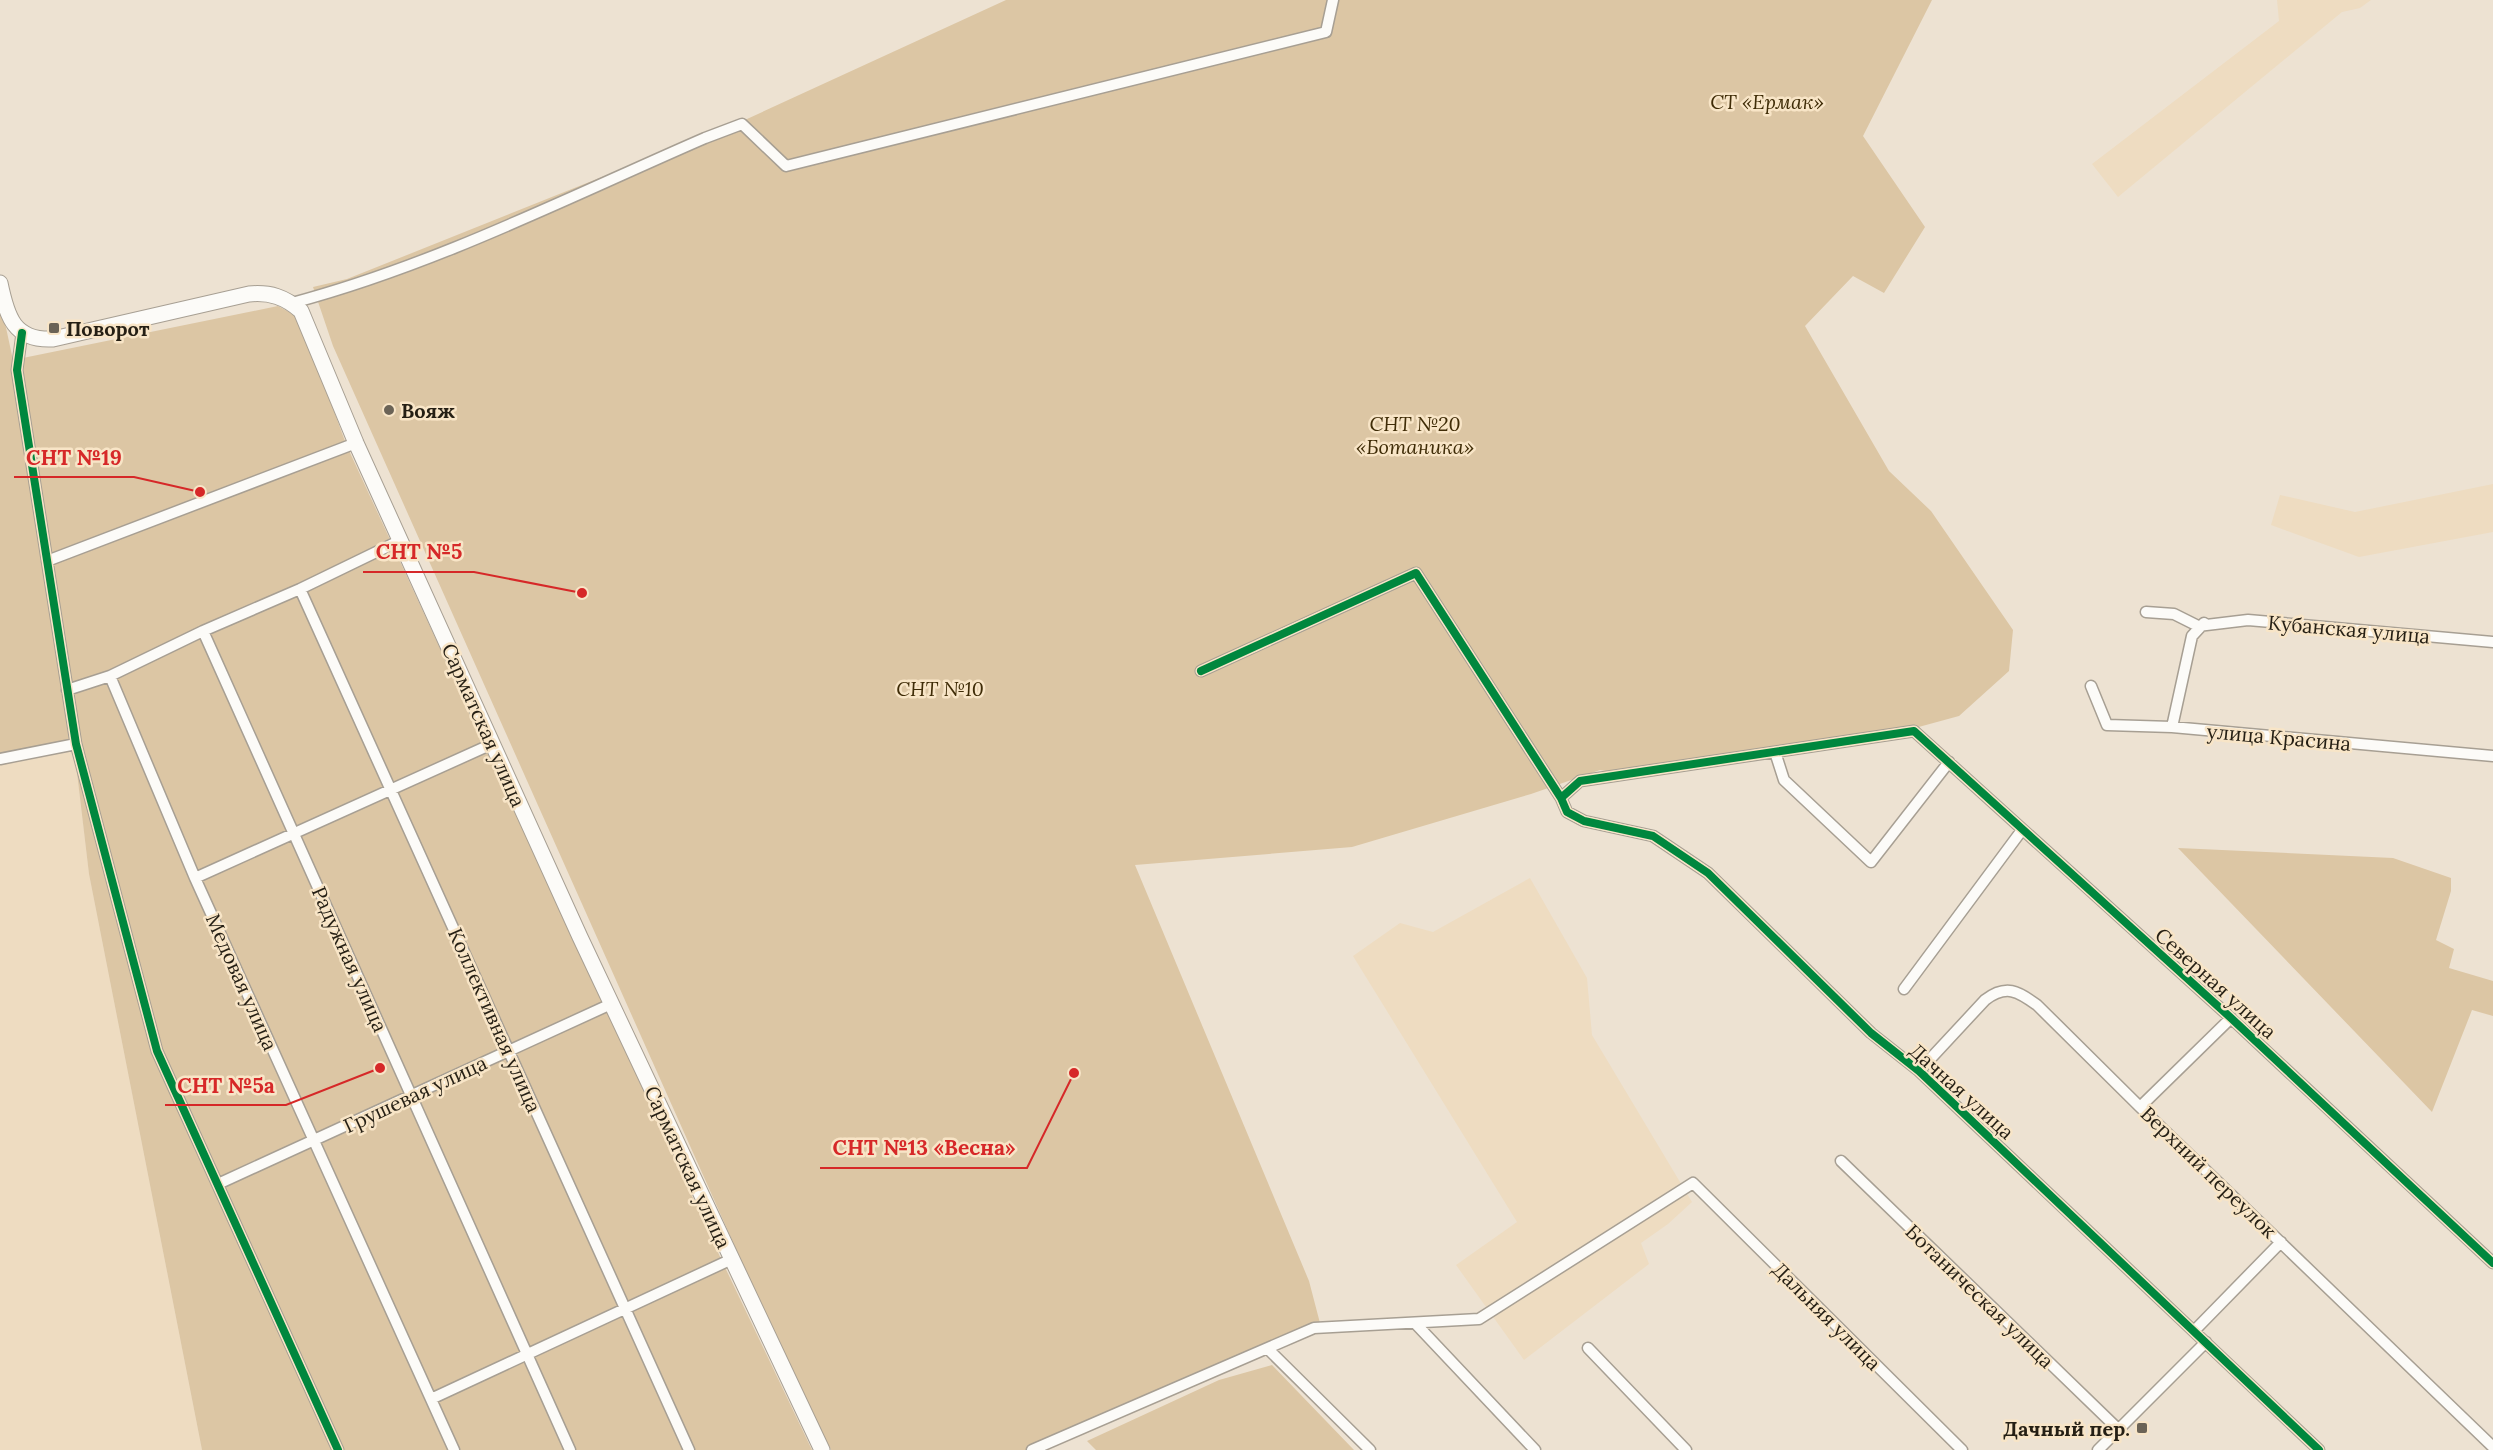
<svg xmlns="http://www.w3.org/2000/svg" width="2493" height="1450" font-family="Lora,serif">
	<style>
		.built { fill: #eedcc1 }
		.green { fill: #dcc6a4 }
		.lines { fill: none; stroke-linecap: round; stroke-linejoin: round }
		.street-casing { stroke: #a79f93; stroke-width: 13 }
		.secondary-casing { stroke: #a79f93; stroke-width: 17 }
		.street { stroke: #fcfbf8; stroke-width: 10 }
		.secondary { stroke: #fcfbf8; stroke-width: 15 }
		.cycleway-casing { stroke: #f8e5c7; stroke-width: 11 }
		.cycleway { stroke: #00873e; stroke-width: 8 }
		.poi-dot { fill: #6b6356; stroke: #f8e5c7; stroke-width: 2 }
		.labels { text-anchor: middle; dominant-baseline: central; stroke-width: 5; stroke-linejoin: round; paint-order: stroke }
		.park-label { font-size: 20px; font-style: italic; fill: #3f2c07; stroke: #f8e5c7 }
		.poi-label { font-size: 20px; font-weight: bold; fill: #251f14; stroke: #f8e5c7; text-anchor: start }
		.street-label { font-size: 20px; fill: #251f14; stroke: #f8e5c7 }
		.leader { fill: none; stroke: #d62828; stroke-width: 2 }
		.callout-dot { fill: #d62828; stroke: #f8e5c7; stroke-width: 2 }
		.callout-label { font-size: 21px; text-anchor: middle; font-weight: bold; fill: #d62828; stroke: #f8e5c7; stroke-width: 5; stroke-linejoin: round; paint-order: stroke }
	</style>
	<rect width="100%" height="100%" fill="#ede2d2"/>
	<!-- built -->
	<path class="built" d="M 2277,0 L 2371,0 L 2360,8 L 2342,12 L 2118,197 L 2092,164 L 2279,21 Z
		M 2493,484 L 2493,532 L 2359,557 L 2271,525 L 2280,495 L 2355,512 Z
		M 73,739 L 89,874 L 202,1450 L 0,1450 L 0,753 Z
		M 1530,878 L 1587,978 L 1592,1035 L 1692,1202 L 1668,1224 L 1641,1243 L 1649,1264 L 1524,1360 L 1456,1265 L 1517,1222 L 1353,956 L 1400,923 L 1433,932 Z"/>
	<!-- green -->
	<path class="green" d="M 1006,0 L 1932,0 L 1863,136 L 1925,227 L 1884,293 L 1853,276 L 1805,326 L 1889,471 L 1931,511 L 2013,630 L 2009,671 L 1959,716 L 1904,731 L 1640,776 L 1600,770 L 1531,794 L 1352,847 L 1135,865 L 1309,1281 L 1321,1327 L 1026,1450 L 831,1450 L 782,1352 L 333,346 L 313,287 L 347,279 L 747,119 Z
		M 0,300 L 13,360 L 278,306 L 300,318 L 346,444 L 722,1261 L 812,1450 L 202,1450 L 89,874 L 73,739 L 0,753 Z
		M 2178,848 L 2393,858 L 2451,878 L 2451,891 L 2436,940 L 2454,949 L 2449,968 L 2493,981 L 2493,1016 L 2472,1010 L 2432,1112 Z
		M 1272,1365 L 1354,1450 L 1096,1450 L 1087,1441 L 1219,1380 Z"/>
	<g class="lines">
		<!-- street casing -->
		<g class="street-casing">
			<path id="street" d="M 292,303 C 435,265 569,197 705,138 L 742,124 L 786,166 L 1326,32 L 1333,0
				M 22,333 L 17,370 L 76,744 L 157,1051 L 338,1450
				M 47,561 L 356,443
				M 300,589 L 689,1450
				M 2146,612 L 2174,614 L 2198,626 L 2248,620 L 2493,642
				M 203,631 L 570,1450
				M 1201,671 L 1416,573 L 1561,798 L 1567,812 L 1584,821 L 1653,836 L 1708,873 L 1871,1033 L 1919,1071 L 2319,1450
				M 110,676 L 195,878 L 454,1450
				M 2091,686 L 2107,725 L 2172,727 L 2493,756
				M 67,690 L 110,676 L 203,631 L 300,589 L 401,540
				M 2172,727 L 2192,636 L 2204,623
				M 1775,752 L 1784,780 L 1871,862 L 1949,762
				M 0,759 L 76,744
				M 1561,798 L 1580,781 L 1914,731 L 2231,1018 L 2493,1263
				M 195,878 L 492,744
				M 1904,989 L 2022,830
				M 1919,1071 L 1985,1000 C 2006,984 2018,991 2037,1005 L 2140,1107 L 2493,1447
				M 2140,1107 L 2231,1018
				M 1841,1161 L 2119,1430
				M 218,1184 L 611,1004
				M 1415,1323 L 1535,1450
				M 2194,1331 L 2281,1242
				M 1588,1348 L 1686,1450
				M 1268,1349 L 1370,1450
				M 431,1399 L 732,1259
				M 1032,1450 L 1314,1328 L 1479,1319 L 1693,1183 L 1962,1450
				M 2098,1450 L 2206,1342"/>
		</g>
		<!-- secondary casing -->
		<g class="secondary-casing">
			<path id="secondary" d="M 0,283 C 7,317 14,341 53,339 L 249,294 C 270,292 285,297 301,311 L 356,443 L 580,937 L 822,1450"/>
		</g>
		<!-- street -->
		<use href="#street" class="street"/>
		<!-- secondary -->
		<use href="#secondary" class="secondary"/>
		<!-- cycleway casing -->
		<g class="cycleway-casing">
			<path id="cycleway" d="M 22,333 L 17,370 L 76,744 L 157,1051 L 338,1450
				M 1201,671 L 1416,573 L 1561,798 L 1567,812 L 1584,821 L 1653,836 L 1708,873 L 1871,1033 L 1919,1071 L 2319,1450
				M 1561,798 L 1580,781 L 1914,731 L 2231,1018 L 2493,1263"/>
		</g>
		<!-- cycleway -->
		<use href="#cycleway" class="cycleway"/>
	</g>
	<!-- markers -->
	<g class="poi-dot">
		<rect x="48" y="322" width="12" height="12" rx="3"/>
		<circle cx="389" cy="410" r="6"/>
		<rect x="2136" y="1422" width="12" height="12" rx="3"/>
	</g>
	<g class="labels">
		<!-- park labels -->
		<g class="park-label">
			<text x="1767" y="101">СТ «Ермак»</text>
			<text x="1415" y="423">СНТ №20<tspan x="1415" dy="23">«Ботаника»</tspan></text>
			<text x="940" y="688">СНТ №10</text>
		</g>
		<!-- poi labels -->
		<g class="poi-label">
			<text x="66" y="328">Поворот</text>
			<text x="401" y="410">Вояж</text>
			<text x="2130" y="1428" text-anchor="end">Дачный пер.</text>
		</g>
		<!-- street labels -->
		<g class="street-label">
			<text transform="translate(2349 629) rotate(5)">Кубанская улица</text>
			<text transform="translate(484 725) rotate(66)">Сарматская улица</text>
			<text transform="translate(2279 737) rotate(5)">улица Красина</text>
			<text transform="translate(350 959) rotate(66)">Радужная улица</text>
			<text transform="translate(242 982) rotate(66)">Медовая улица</text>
			<text transform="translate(2216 983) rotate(42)">Северная улица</text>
			<text transform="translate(495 1020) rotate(66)">Коллективная улица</text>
			<text transform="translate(1962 1091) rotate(42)">Дачная улица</text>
			<text transform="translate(415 1094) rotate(-25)">Грушевая улица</text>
			<text transform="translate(688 1167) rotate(65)">Сарматская улица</text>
			<text transform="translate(2209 1172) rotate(44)">Верхний переулок</text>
			<text transform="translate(1980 1296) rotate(44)">Ботаническая улица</text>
			<text transform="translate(1827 1316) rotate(45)">Дальняя улица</text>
		</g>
	</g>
	<!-- callouts -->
	<path class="leader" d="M200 492L134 477H14M582 593L474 572H363M380 1068L286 1105H165M1074 1073L1027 1168H820"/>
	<g class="callout-dot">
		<circle cx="200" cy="492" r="6"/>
		<circle cx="582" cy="593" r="6"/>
		<circle cx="380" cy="1068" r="6"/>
		<circle cx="1074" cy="1073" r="6"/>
	</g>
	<g class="callout-label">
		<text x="74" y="465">СНТ №19</text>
		<text x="419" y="559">СНТ №5</text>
		<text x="226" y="1093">СНТ №5а</text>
		<text x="924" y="1155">СНТ №13 «Весна»</text>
	</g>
</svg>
